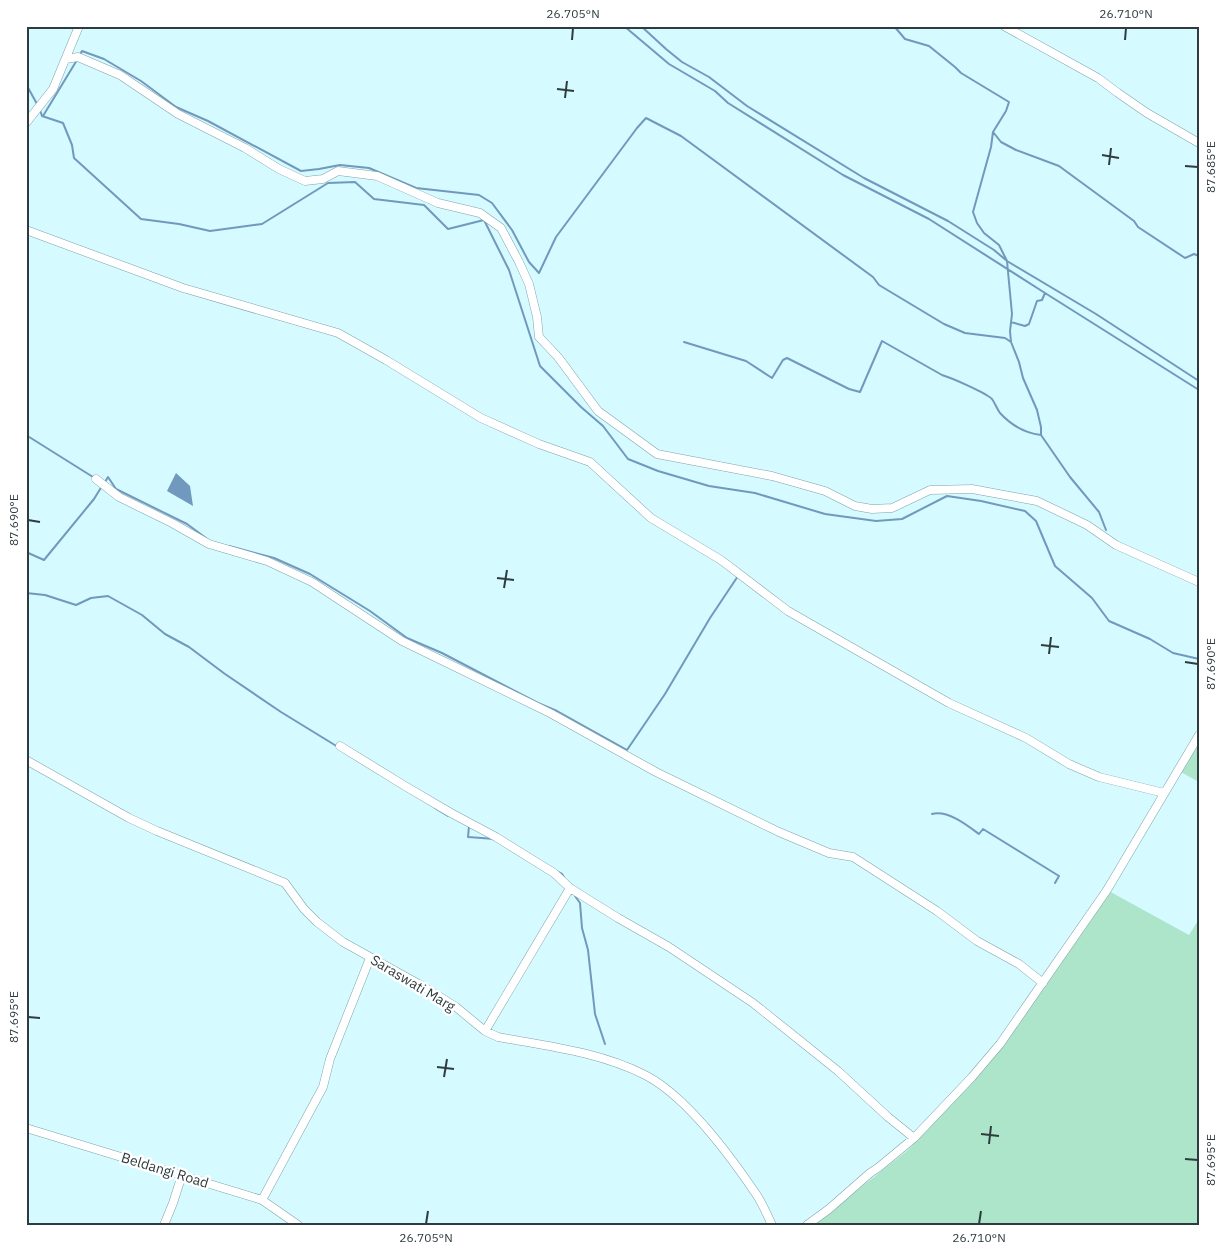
<svg xmlns="http://www.w3.org/2000/svg" width="1225" height="1251" font-family="'IBM Plex Sans',sans-serif">
	<style>
		.green { fill: #ade5cb }
		.water { fill: #7099bd }
		.lines { fill: none; stroke-linecap: round; stroke-linejoin: round }
		.stream { stroke: #7099bd; stroke-width: 2 }
		.minor-casing { stroke: #80a3a7; stroke-width: 9 }
		.minor { stroke: #fff; stroke-width: 8 }
		.ticks { fill: none; stroke: #2e3c3e; stroke-width: 2 }
		.labels { text-anchor: middle; dominant-baseline: central; stroke-width: 5; stroke-linejoin: round; paint-order: stroke }
		.street-label { font-size: 14px; fill: #2e3c3e; stroke: #fff }
		.neatline { fill: none; stroke: #2e3c3e; stroke-width: 2 }
		.ticks-label { font-size: 12px; text-anchor: middle; fill: #2e3c3e }
	</style>
	<rect width="100%" height="100%" fill="#d5faff"/>
	<!-- green -->
	<path class="green" d="M 1199,737 L 1199,782 L 1179,771 Z
		M 1107,890 L 1189,935 L 1199,919 L 1199,1225 L 808,1225 L 846,1199 L 908,1150 L 983,1071 L 1016,1028 Z"/>
	<!-- water -->
	<path class="water" d="M 176,473 L 190,486 L 193,506 L 167,491 Z"/>
	<g class="lines">
		<!-- stream -->
		<path class="stream" d="M 624,26 L 669,64 L 715,91 L 728,103 L 843,175 L 929,219 L 1045,293
			M 641,26 L 666,49 L 682,62 L 709,77 L 747,106 L 864,178 L 948,221 L 994,250 L 1007,261 L 1096,314 L 1199,381
			M 894,26 L 905,39 L 929,46 L 955,67 L 961,73 L 1009,102 L 1006,111 L 993,132 L 991,147 L 973,212 L 977,223 L 984,233 L 999,245 L 1007,261 L 1012,314 L 1010,331 L 1011,342 L 1019,362 L 1023,378 L 1037,410 L 1041,427 L 1041,435 L 1070,477 L 1099,512 L 1106,530
			M 79,56 L 82,51 L 104,59 L 141,81 L 176,107 L 208,121 L 301,171 L 319,169 L 340,165 L 369,168 L 416,188 L 479,195 L 492,203 L 512,230 L 529,262 L 539,273 L 556,237 L 637,128 L 646,118 L 681,136 L 873,277 L 879,285 L 944,324 L 965,333 L 1005,338 L 1011,342
			M 26,84 L 37,104
			M 40,110 L 42,116 L 63,123 L 72,145 L 74,158 L 141,219 L 179,224 L 210,231 L 262,224 L 328,183 L 355,182 L 374,199 L 424,205 L 448,229 L 484,220 L 509,270 L 540,366 L 581,407 L 603,426 L 628,459 L 658,471 L 709,486 L 755,493 L 825,514 L 876,521 L 902,519 L 947,496 L 981,501 L 1025,511 L 1036,521 L 1055,566 L 1092,598 L 1109,621 L 1150,639 L 1173,653 L 1199,659
			M 43,116 L 77,60
			M 993,132 L 1001,142 L 1016,150 L 1059,166 L 1134,221 L 1138,227 L 1185,258 L 1194,254 L 1199,256
			M 1011,322 L 1025,326 L 1029,324 L 1037,301 L 1042,300 L 1045,293 L 1199,390
			M 684,342 L 746,361 L 772,378 L 783,360 L 787,358 L 849,389 L 860,392 L 882,341 L 942,375 C 952,378 986,393 992,399 C 995,403 997,409 1000,413 C 1011,425 1025,433 1041,435
			M 26,435 L 93,477
			M 105,482 L 108,477 L 116,489 L 187,524 L 206,538
			M 229,546 L 274,558 L 310,574 L 370,611 L 407,638 L 442,653 L 538,703 L 557,711 L 627,750 L 665,694 L 710,618 L 738,576
			M 26,552 L 44,560 L 94,499 L 102,486
			M 26,593 L 45,595 L 76,605 L 91,598 L 108,596 L 142,615 L 165,634 L 189,647 L 225,674 L 281,712 L 338,747
			M 435,808 L 448,816
			M 932,814 C 948,810 967,825 979,834 L 983,829 L 1059,876 L 1055,883
			M 469,826 L 468,837 L 495,839
			M 558,872 L 562,874 L 565,879
			M 575,896 L 580,903 L 582,928 L 588,950 L 595,1014 L 605,1044"/>
		<!-- minor casing -->
		<g class="minor-casing">
			<path id="minor" d="M 1004,26 L 1098,78 L 1118,93 L 1147,113 L 1199,143
				M 66,59 L 78,57 L 120,75 L 178,114 L 245,148 L 279,169 L 305,181 L 323,179 L 338,171 L 377,176 L 438,203 L 480,213 L 501,228 L 519,262 L 529,284 L 537,317 L 539,337 L 558,357 L 598,411 L 657,454 L 772,476 L 825,491 L 855,506 L 872,509 L 892,508 L 930,490 L 972,489 L 1037,501 L 1087,525 L 1116,545 L 1199,582
				M 26,123 L 53,89 L 79,26
				M 26,230 L 183,288 L 338,333 L 386,360 L 481,418 L 539,444 L 590,462 L 651,518 L 721,560 L 788,611 L 949,703 L 1026,738 L 1069,764 L 1099,777 L 1164,793
				M 96,479 L 119,497 L 172,523 L 209,544 L 267,561 L 312,582 L 402,641 L 550,713 L 656,772 L 779,832 L 829,853 L 853,857 L 937,911 L 977,941 L 1019,964 L 1043,983
				M 340,746 L 405,786 L 451,813 L 496,837 L 554,873 L 570,888 L 618,918 L 669,947 L 753,1003 L 838,1071 L 888,1117 L 914,1138
				M 26,760 L 129,818 L 157,831 L 285,883 L 304,909 L 317,922 L 343,942 L 424,987 L 456,1007 L 485,1031 L 498,1037 C 547,1046 600,1052 645,1075 C 686,1096 731,1157 756,1194 C 763,1204 767,1215 772,1225
				M 485,1031 L 570,888
				M 26,1128 L 262,1200 L 298,1225
				M 262,1200 L 323,1087 L 330,1059 L 370,958
				M 164,1225 L 173,1203 L 182,1175
				M 807,1225 L 829,1209 L 870,1173 L 879,1167 L 914,1138 L 972,1077 L 1000,1044 L 1107,890 L 1199,735"/>
		</g>
		<!-- minor -->
		<use href="#minor" class="minor"/>
	</g>
	<!-- ticks -->
	<path class="ticks" d="M 572,40 L 573,28M 1125,40 L 1126,28M 557,89 L 574,91M 565,98 L 567,81M 1102,155 L 1119,158M 1109,165 L 1111,148M 1185,166 L 1198,167M 28,520 L 40,522M 497,578 L 514,580M 504,588 L 507,570M 1041,645 L 1059,647M 1049,654 L 1051,637M 1185,662 L 1198,664M 28,1017 L 40,1018M 437,1067 L 454,1069M 444,1077 L 447,1059M 981,1134 L 999,1136M 989,1144 L 991,1126M 1185,1159 L 1198,1160M 426,1224 L 428,1211M 979,1224 L 981,1211"/>
	<g class="labels">
		<!-- street labels -->
		<g class="street-label">
			<text transform="translate(413 983) rotate(31)">Saraswati Marg</text>
			<text transform="translate(165 1170) rotate(17)">Beldangi Road</text>
		</g>
	</g>
	<!-- border -->
	<rect width="1225" height="1251" fill="none" stroke="#ffffff" stroke-width="55"/>
	<rect x="28" y="28" width="1170" height="1196" class="neatline"/>
	<g class="ticks-label">
		<text x="573" y="18">26.705°N</text>
		<text x="1126" y="18">26.710°N</text>
		<text transform="translate(1211 167) rotate(-90)" y="4">87.685°E</text>
		<text transform="translate(14 520) rotate(-90)" y="4">87.690°E</text>
		<text transform="translate(1211 664) rotate(-90)" y="4">87.690°E</text>
		<text transform="translate(14 1017) rotate(-90)" y="4">87.695°E</text>
		<text transform="translate(1211 1160) rotate(-90)" y="4">87.695°E</text>
		<text x="426" y="1242">26.705°N</text>
		<text x="979" y="1242">26.710°N</text>
	</g>
</svg>
